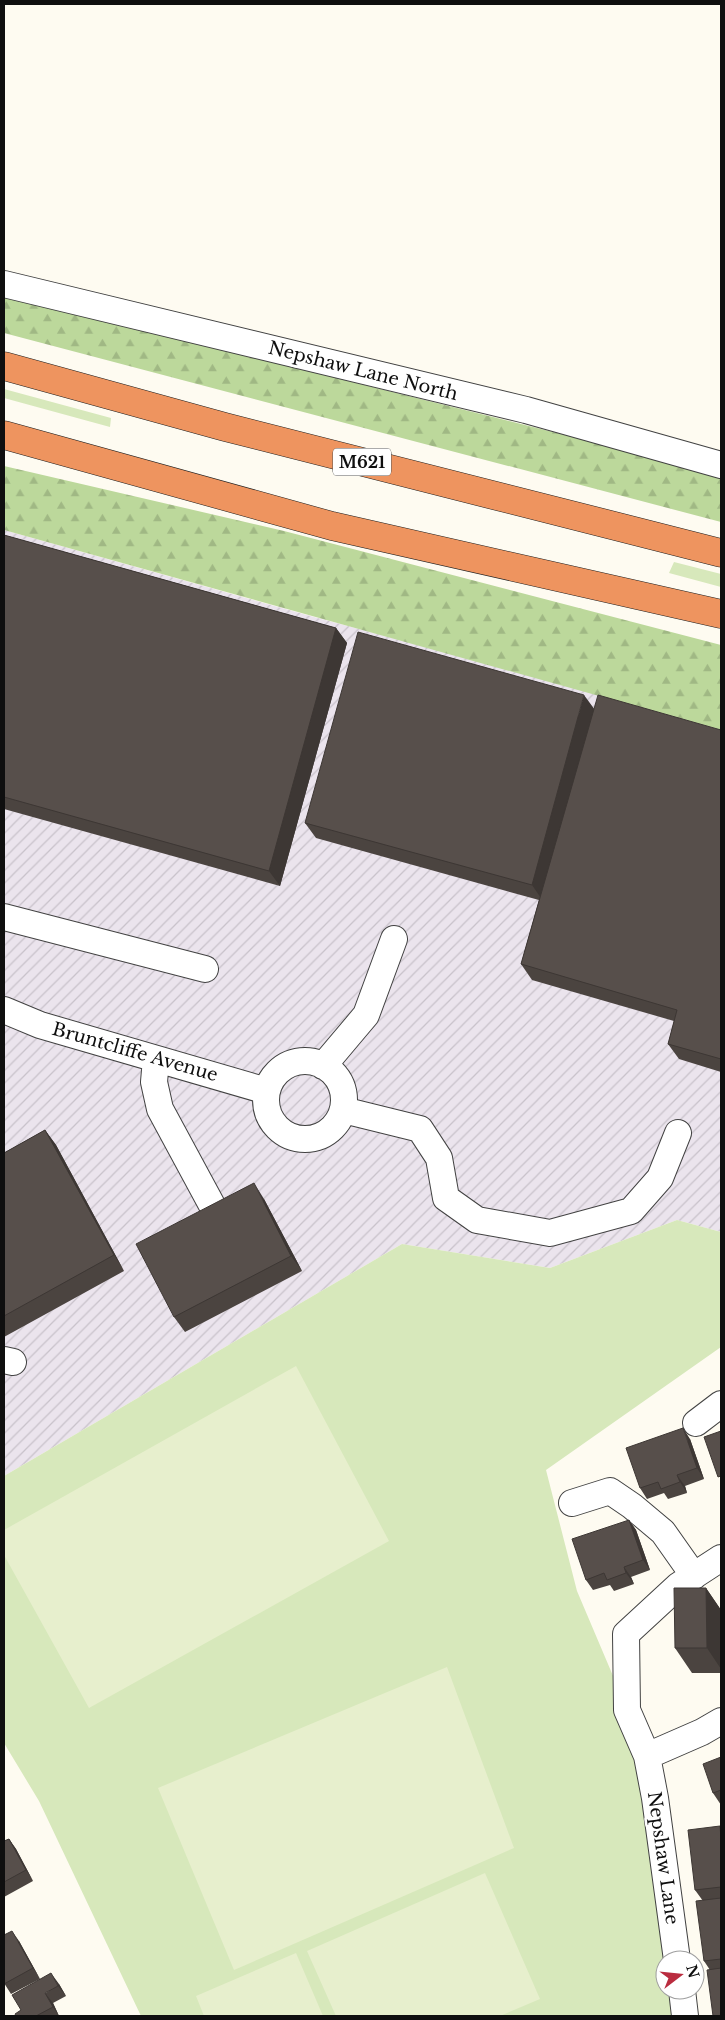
<svg xmlns="http://www.w3.org/2000/svg" width="725" height="2020" font-family="'Libre Baskerville',serif">
	<style>
		.industrial { fill: url(#industrial-furrows) }
		.green { fill: #d7e8bb }
		.forest { fill: url(#forest-firs) }
		.pitch { fill: #e7efcd }
		.lines { fill: none; stroke-linecap: round; stroke-linejoin: round }
		.minor-casing { stroke: #424242; stroke-width: 28 }
		.highway-casing { stroke: #202020; stroke-width: 29 }
		.minor { stroke: #fff; stroke-width: 26 }
		.highway { stroke: #ee945f; stroke-width: 28 }
		.wall { fill: #4b4440 }
		.shaded-wall { fill: #3d3734 }
		.building { fill: #574f4b; stroke: #3d3734 }
		.labels { text-anchor: middle; dominant-baseline: central; stroke-width: 5; stroke-linejoin: round; paint-order: stroke }
		.shield { fill: #fff; stroke: #575757; stroke-width: 1 }
		.shield-label { font-size: 16px; font-weight: bold; fill: #0f0f0f }
		.street-label { font-size: 18px; fill: #0f0f0f; stroke: #fff }
	</style>
	<defs>
		<pattern id="industrial-furrows" width="10" height="10" patternUnits="userSpaceOnUse" patternTransform="scale(1.25)"><rect width="10" height="10" fill="#ebe4ed"/><path d="M-1 1l2-2M0 10L10 0M9 11l2-2" fill="none" stroke="#c8c2ca"/></pattern>
		<pattern id="forest-firs" width="22" height="20" patternUnits="userSpaceOnUse" patternTransform="scale(1.25)"><rect width="22" height="20" fill="#bcd89b"/><path d="M5 1l3.5 6h-7zM16 11l3.5 6h-7z" fill="#a0b884"/></pattern>
	</defs>
	<rect width="100%" height="100%" fill="#fefbf1"/>
	<!-- industrial -->
	<path class="industrial" d="M 4,530 L 314,617 L 721,725 L 721,1232 L 677,1220 L 550,1268 L 402,1244 L 4,1476 Z"/>
	<!-- green -->
	<path class="green" d="M 4,389 L 111,418 L 110,427 L 4,398 Z
		M 674,562 L 721,574 L 721,587 L 669,573 Z
		M 677,1220 L 721,1232 L 721,1347 L 546,1470 L 577,1591 L 647,1756 L 665,1960 L 665,1990 L 682,1990 L 685,2016 L 141,2016 L 39,1801 L 4,1743 L 4,1476 L 402,1244 L 550,1268 Z"/>
	<!-- forest -->
	<path class="forest" d="M 4,295 L 721,474 L 721,522 L 4,333 Z
		M 4,466 L 284,531 L 721,645 L 721,730 L 4,530 Z"/>
	<!-- pitch -->
	<path class="pitch" d="M 296,1366 L 389,1541 L 89,1708 L 4,1555 L 4,1530 Z
		M 447,1667 L 514,1848 L 234,1970 L 158,1788 Z
		M 485,1873 L 540,1999 L 500,2016 L 336,2016 L 307,1951 Z
		M 296,1953 L 323,2016 L 204,2016 L 196,1996 Z"/>
	<g class="lines">
		<!-- minor casing -->
		<g class="minor-casing">
			<path id="minor" d="M 4,284 L 526,410 L 721,465
				M 4,917 L 205,969
				M 4,1010 L 40,1025 L 267,1091
				M 156,1059 L 154,1082 L 160,1109 L 214,1209
				M266 1100a39 39 0 1 1 78 0a39 39 0 1 1-78 0Z
				M 323,1066 L 366,1015 L 394,939
				M 343,1110 L 420,1129 L 439,1158 L 446,1198 L 477,1220 L 550,1233 L 631,1211 L 660,1178 L 678,1133
				M 4,1360 L 13,1362
				M 696,1423 L 721,1404
				M 572,1503 L 610,1491 L 632,1506 L 663,1532 L 694,1576
				M 647,1756 L 702,1732 L 721,1721
				M 677,1960 L 655,1798 L 647,1756 L 627,1710 L 626,1634 L 678,1586 L 721,1558
				M 682,1990 L 685,2016"/>
		</g>
		<!-- highway casing -->
		<g class="highway-casing">
			<path id="highway" d="M 4,366 L 225,427 L 721,553
				M 4,435 L 332,526 L 721,614"/>
		</g>
		<!-- minor -->
		<use href="#minor" class="minor"/>
		<!-- highway -->
		<use href="#highway" class="highway"/>
	</g>
	<!-- wall -->
	<path class="wall" d="M 4,535 L 336,628 L 347,643 L 280,886 L 4,809 Z
		M 594,709 L 721,730 L 721,1072 L 679,1059 L 668,1044 L 674,1021 L 532,980 L 521,964 L 539,900 L 316,838 L 305,823 Z
		M 45,1130 L 56,1145 L 124,1271 L 4,1337 L 4,1153 Z
		M 264,1199 L 302,1271 L 185,1332 L 174,1317 Z
		M 690,1439 L 704,1479 L 685,1486 L 687,1493 L 668,1499 L 664,1493 L 647,1499 L 640,1488 Z
		M 629,1520 L 636,1530 L 650,1570 L 631,1577 L 634,1584 L 614,1591 L 610,1585 L 593,1590 L 586,1580 Z
		M 706,1588 L 721,1610 L 721,1673 L 692,1673 L 675,1648 Z
		M 721,1757 L 721,1805 L 713,1793 Z
		M 720,1826 L 721,1828 L 721,2016 L 710,1970 L 704,1961 L 703,1901 L 695,1890 Z
		M 9,1839 L 16,1849 L 33,1881 L 4,1897 L 4,1841 Z
		M 19,1941 L 40,1979 L 11,1994 L 4,1983 Z
		M 59,1984 L 66,1996 L 53,2003 L 59,2016 L 16,2016 L 21,2010 Z"/>
	<!-- shaded-wall -->
	<path class="shaded-wall" d="M 336,628 L 347,643 L 280,886 L 269,871 Z
		M 584,695 L 595,710 L 543,901 L 532,885 Z
		M 45,1130 L 56,1145 L 124,1271 L 114,1255 Z
		M 254,1183 L 264,1199 L 302,1271 L 291,1256 Z
		M 683,1428 L 690,1439 L 704,1479 L 697,1468 Z
		M 677,1475 L 685,1486 L 687,1493 L 680,1482 Z
		M 629,1520 L 636,1530 L 650,1570 L 643,1560 Z
		M 624,1567 L 631,1577 L 634,1584 L 626,1573 Z
		M 706,1588 L 721,1610 L 721,1669 L 707,1648 Z
		M 9,1839 L 16,1849 L 33,1881 L 26,1870 Z
		M 12,1931 L 19,1941 L 40,1979 L 33,1968 Z
		M 51,1973 L 59,1984 L 66,1996 L 58,1986 Z
		M 45,1993 L 53,2003 L 59,2016 L 53,2007 Z"/>
	<!-- building -->
	<path class="building" d="M 4,535 L 336,628 L 269,871 L 4,797 Z
		M 358,632 L 584,695 L 532,885 L 305,823 Z
		M 598,695 L 721,730 L 721,1059 L 668,1044 L 677,1010 L 521,964 Z
		M 45,1130 L 114,1255 L 4,1316 L 4,1153 Z
		M 254,1183 L 291,1256 L 174,1317 L 136,1244 Z
		M 683,1428 L 697,1468 L 677,1475 L 680,1482 L 661,1489 L 658,1482 L 640,1488 L 626,1448 Z
		M 721,1431 L 721,1476 L 718,1477 L 704,1437 Z
		M 629,1520 L 643,1560 L 624,1567 L 626,1573 L 607,1580 L 604,1573 L 586,1580 L 572,1539 Z
		M 674,1588 L 706,1588 L 707,1648 L 675,1648 Z
		M 721,1757 L 721,1790 L 713,1793 L 703,1764 Z
		M 720,1826 L 721,1838 L 721,1887 L 695,1890 L 688,1830 Z
		M 9,1839 L 26,1870 L 4,1882 L 4,1841 Z
		M 721,1898 L 721,1959 L 704,1961 L 696,1901 Z
		M 12,1931 L 33,1968 L 4,1984 L 4,1935 Z
		M 721,1968 L 721,2016 L 713,2016 L 707,1970 Z
		M 51,1973 L 58,1986 L 45,1993 L 53,2007 L 36,2016 L 16,2016 L 15,2014 L 21,2010 L 12,1995 Z"/>
	<g class="labels">
		<!-- shield labels -->
		<rect class="shield" x="333" y="448.5" width="58" height="27" rx="4"/>
		<g class="shield-label">
			<text x="362" y="462">M621</text>
		</g>
		<!-- street labels -->
		<g class="street-label">
			<text transform="translate(363 371) rotate(14)">Nepshaw Lane North</text>
			<text transform="translate(135 1052) rotate(16)">Bruntcliffe Avenue</text>
			<text transform="translate(663 1858) rotate(82)">Nepshaw Lane</text>
		</g>
	</g>
	<!-- border -->
	<rect width="725" height="2020" fill="none" stroke="#0f0f0f" stroke-width="10"/>
	<!-- north arrow -->
	<g transform="translate(680 1975) rotate(74)"><circle r="24" fill="#ffffff" stroke="#9f9f9f"/>
	<path d="M0-4L9 19L0 12L-9 19Z" fill="#ba2c3f"/>
	<text y="-8" font-size="14" font-weight="bold" text-anchor="middle" fill="#0f0f0f">N</text>
	</g>
</svg>
